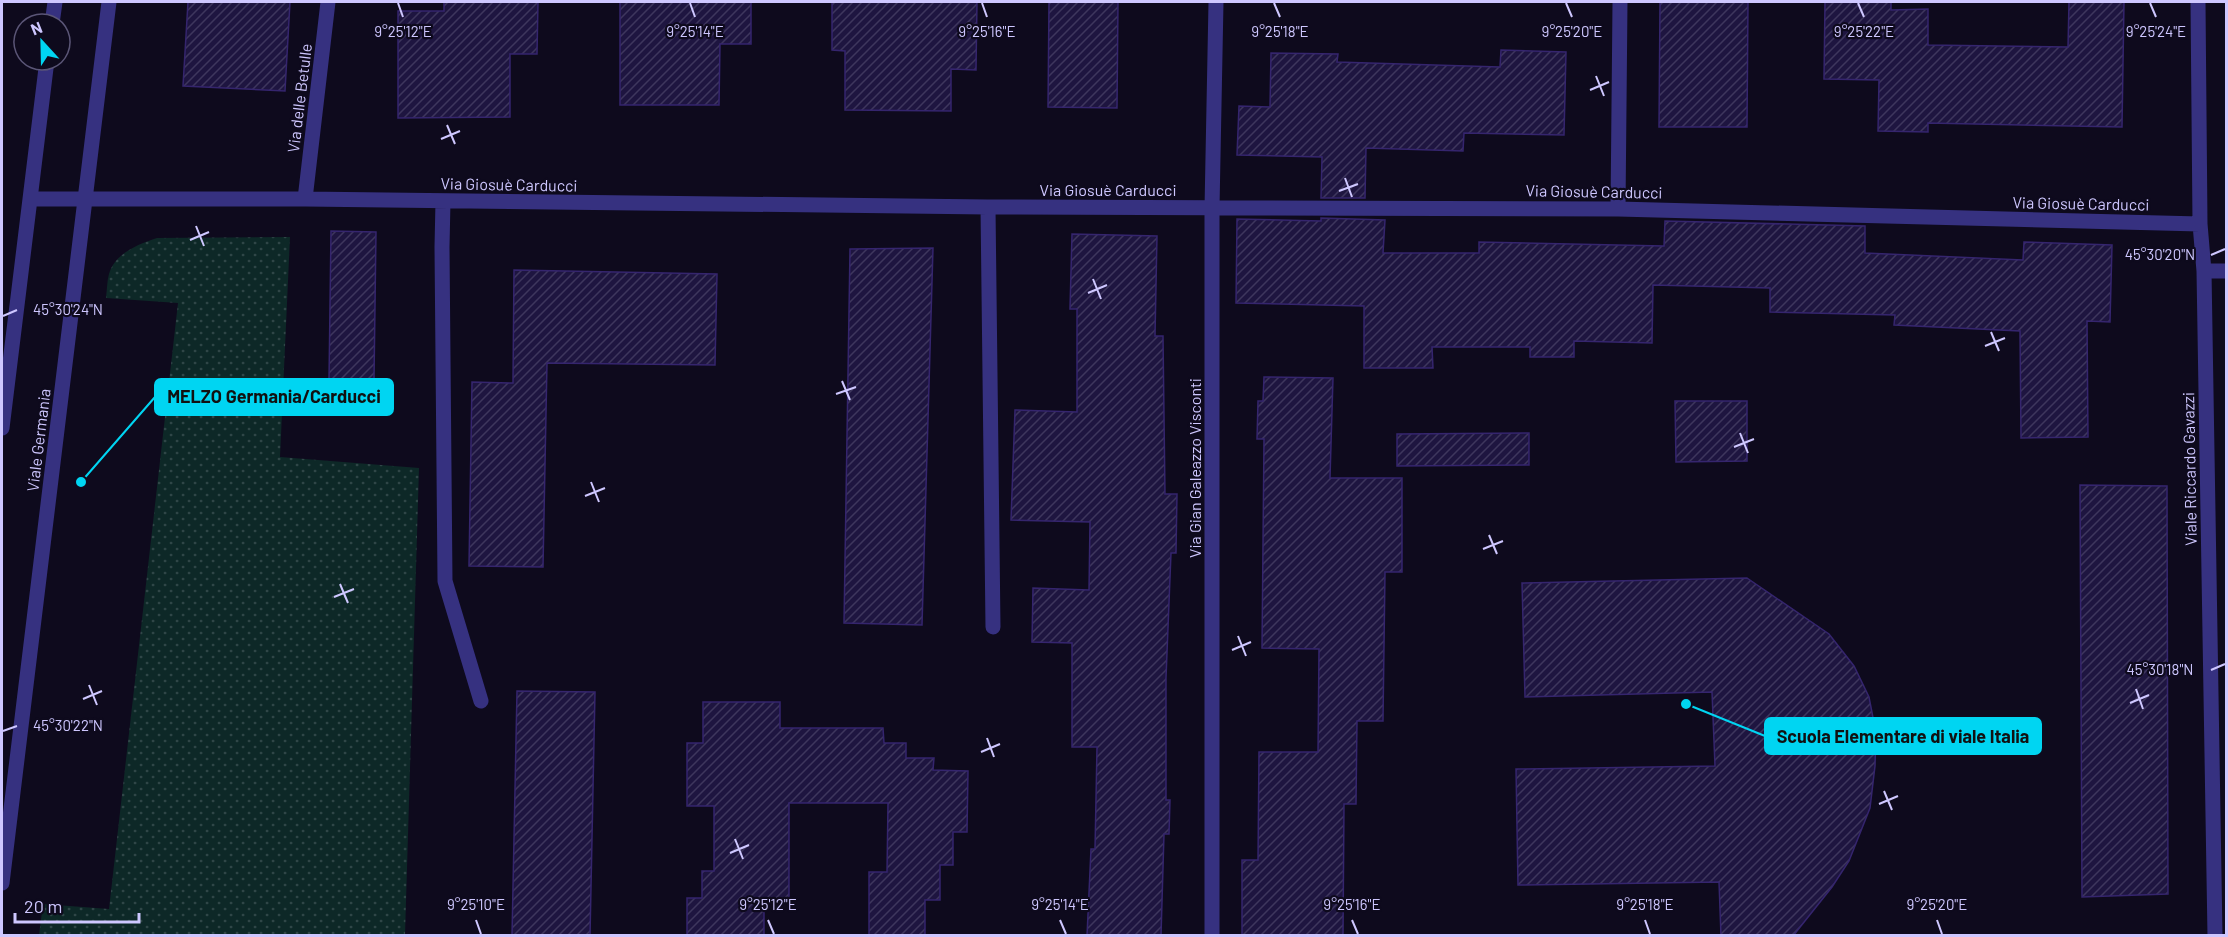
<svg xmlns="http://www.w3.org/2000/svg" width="2228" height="937" font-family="Barlow,sans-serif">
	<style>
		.grass { fill: url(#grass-dots) }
		.building { fill: url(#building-hatch); stroke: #35256e; stroke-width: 1.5 }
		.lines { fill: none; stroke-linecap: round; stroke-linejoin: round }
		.minor { stroke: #363180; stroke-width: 15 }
		.ticks { fill: none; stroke: #cec7ff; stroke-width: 2 }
		.labels { text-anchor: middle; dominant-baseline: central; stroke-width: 4.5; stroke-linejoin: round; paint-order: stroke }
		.street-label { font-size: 16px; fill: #cec7ff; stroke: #0e0a1d }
		.ticks-label { font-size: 15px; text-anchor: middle; fill: #cec7ff; stroke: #0e0a1d; stroke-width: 4.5; stroke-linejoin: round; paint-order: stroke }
		.leader { fill: none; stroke: #00d5f2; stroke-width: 2 }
		.callout-dot { fill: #00d5f2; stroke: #0e0a1d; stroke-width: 2 }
		.callout { fill: #00d5f2; stroke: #00d5f2; stroke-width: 2 }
		.callout-label { font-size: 18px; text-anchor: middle; font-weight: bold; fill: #111 }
	</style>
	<defs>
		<pattern id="grass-dots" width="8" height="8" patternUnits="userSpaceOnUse" patternTransform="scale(1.5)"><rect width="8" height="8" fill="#0d2827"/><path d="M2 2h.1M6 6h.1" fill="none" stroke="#2f4647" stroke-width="1.8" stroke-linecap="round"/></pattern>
		<pattern id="building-hatch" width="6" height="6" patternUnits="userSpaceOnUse" patternTransform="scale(1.5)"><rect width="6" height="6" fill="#1e1540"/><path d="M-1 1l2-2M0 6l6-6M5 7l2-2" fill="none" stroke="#3e365d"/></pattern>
	</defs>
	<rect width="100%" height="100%" fill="#0e0a1d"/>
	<!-- grass -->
	<path class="grass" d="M 290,237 L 280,457 L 419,468 L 405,935 L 39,935 L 43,904 L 109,909 L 178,303 L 106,298 C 107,290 107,281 109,274 C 115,253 139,244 157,238 Z"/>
	<!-- building -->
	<path class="building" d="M 188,2 L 290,2 L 285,91 L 183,86 Z
		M 444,2 L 538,2 L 537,54 L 510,54 L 510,117 L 398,118 L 398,11 L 444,11 Z
		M 620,2 L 751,2 L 751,44 L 720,44 L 719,105 L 620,105 Z
		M 832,2 L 977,2 L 976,70 L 951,69 L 951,111 L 845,110 L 845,51 L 832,50 Z
		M 1049,2 L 1118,2 L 1117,108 L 1048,107 Z
		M 1660,2 L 1748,2 L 1747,127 L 1659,127 Z
		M 1825,2 L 1891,2 L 1891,10 L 1928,9 L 1928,45 L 2068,47 L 2069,2 L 2124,2 L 2122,127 L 1928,123 L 1928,132 L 1878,131 L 1879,80 L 1824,79 Z
		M 1501,50 L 1566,52 L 1564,135 L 1464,133 L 1463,151 L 1366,148 L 1365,198 L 1321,198 L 1322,157 L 1237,155 L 1239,106 L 1270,107 L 1271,53 L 1338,54 L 1337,62 L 1500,67 Z
		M 1321,218 L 1385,220 L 1383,253 L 1479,253 L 1479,242 L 1664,246 L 1665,221 L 1865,226 L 1865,253 L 2023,260 L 2024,242 L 2112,245 L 2110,322 L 2087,321 L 2088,437 L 2021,438 L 2020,331 L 1894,325 L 1895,315 L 1770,312 L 1770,288 L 1653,285 L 1652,343 L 1574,341 L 1574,357 L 1530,357 L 1530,347 L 1432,347 L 1433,368 L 1364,368 L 1364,306 L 1236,303 L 1237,219 L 1321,221 Z
		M 331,231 L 376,232 L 374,380 L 329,380 Z
		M 1072,234 L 1157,236 L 1155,336 L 1163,336 L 1165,494 L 1177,494 L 1176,553 L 1171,553 L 1166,678 L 1166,800 L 1170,800 L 1169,834 L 1164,834 L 1161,936 L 1087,936 L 1091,849 L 1095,849 L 1097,747 L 1072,747 L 1072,643 L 1032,642 L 1033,588 L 1089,590 L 1090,522 L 1011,520 L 1015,410 L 1077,412 L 1077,309 L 1070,309 Z
		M 933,248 L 922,625 L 844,623 L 850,249 Z
		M 514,270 L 717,274 L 715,365 L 547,363 L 543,567 L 469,566 L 472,382 L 513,383 Z
		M 1264,377 L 1333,378 L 1330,478 L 1402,478 L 1402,572 L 1385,572 L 1383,721 L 1357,721 L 1356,804 L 1344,804 L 1343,936 L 1242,936 L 1242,860 L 1258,860 L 1259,752 L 1318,752 L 1319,649 L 1262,648 L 1264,439 L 1257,439 L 1258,401 L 1263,401 Z
		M 1675,401 L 1747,401 L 1747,461 L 1676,462 Z
		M 1529,433 L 1529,465 L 1397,466 L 1397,434 Z
		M 2080,485 L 2167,486 L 2168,894 L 2082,897 Z
		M 1747,578 L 1829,634 L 1854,666 L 1869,697 L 1876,733 L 1875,766 L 1870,808 L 1849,861 L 1832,887 L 1793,936 L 1721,936 L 1719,882 L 1518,885 L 1516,769 L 1715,766 L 1712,692 L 1525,697 L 1522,583 Z
		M 517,691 L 595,692 L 590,936 L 512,936 Z
		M 703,702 L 780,702 L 780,728 L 883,728 L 884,743 L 906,743 L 906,758 L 934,758 L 933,770 L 968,771 L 967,832 L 953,832 L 953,865 L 940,865 L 940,900 L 925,900 L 925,936 L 869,936 L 869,872 L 887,872 L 888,803 L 789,803 L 789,903 L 764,903 L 764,936 L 687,936 L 687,898 L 702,898 L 702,871 L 714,871 L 714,806 L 687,806 L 687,743 L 703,743 Z"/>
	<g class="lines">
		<!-- minor -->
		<path class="minor" d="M 2198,2 L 2200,224 L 2204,271 L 2215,936
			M 52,24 L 55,2
			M 30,199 L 305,199 L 988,207 L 1618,209 L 2200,224
			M 305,199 L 328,2
			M 443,201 L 442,247 L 445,581 L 481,701
			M 988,207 L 993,627
			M 1618,209 L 1620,2
			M 2204,271 L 2226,271
			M 2,428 L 47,60
			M 2,883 L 109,2
			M 1212,936 L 1212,208 L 1216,2"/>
	</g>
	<!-- ticks -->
	<path class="ticks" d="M 398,3 L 403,17M 690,3 L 695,17M 982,3 L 987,17M 1274,3 L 1280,17M 1566,3 L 1572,17M 1858,3 L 1864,17M 2150,3 L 2156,17M 1596,76 L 1604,96M 1590,90 L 1609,82M 447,125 L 455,144M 441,139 L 460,131M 1345,178 L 1352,197M 1339,191 L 1358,184M 196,226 L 204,246M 190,240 L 209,232M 2211,255 L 2225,249M 1093,279 L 1101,299M 1088,293 L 1107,285M 3,316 L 17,310M 1991,332 L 1999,351M 1985,346 L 2005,338M 842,381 L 850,400M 836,394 L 856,387M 1740,433 L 1748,453M 1734,447 L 1754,439M 591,482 L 599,502M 585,496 L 605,488M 1489,535 L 1497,554M 1483,549 L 1503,541M 340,584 L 348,603M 334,597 L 354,589M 1238,636 L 1246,656M 1232,650 L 1251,642M 2211,670 L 2225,664M 89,685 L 97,705M 2136,689 L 2143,709M 83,699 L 102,691M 2130,703 L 2149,695M 3,731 L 17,726M 987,738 L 994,757M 981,752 L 1000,744M 1884,791 L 1892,810M 1879,804 L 1898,796M 735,839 L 743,859M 730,853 L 749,845M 476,920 L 481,934M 768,920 L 774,934M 1060,920 L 1066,934M 1352,920 L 1358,934M 1645,920 L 1650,934M 1937,920 L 1942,934"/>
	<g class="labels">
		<!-- street labels -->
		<g class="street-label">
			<text transform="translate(299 98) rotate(-83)">Via delle Betulle</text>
			<text transform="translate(509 184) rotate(1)">Via Giosuè Carducci</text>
			<text x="1108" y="189">Via Giosuè Carducci</text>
			<text transform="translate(1594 191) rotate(1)">Via Giosuè Carducci</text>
			<text transform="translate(2081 203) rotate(1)">Via Giosuè Carducci</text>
			<text transform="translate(38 440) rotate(-83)">Viale Germania</text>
			<text transform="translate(1194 468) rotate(-90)">Via Gian Galeazzo Visconti</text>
			<text transform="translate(2189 469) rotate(-91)">Viale Riccardo Gavazzi</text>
		</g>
	</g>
	<g class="ticks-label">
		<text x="403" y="37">9°25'12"E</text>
		<text x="695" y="37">9°25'14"E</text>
		<text x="987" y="37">9°25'16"E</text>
		<text x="1280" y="37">9°25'18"E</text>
		<text x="1572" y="37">9°25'20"E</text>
		<text x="1864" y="37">9°25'22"E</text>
		<text x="2156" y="37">9°25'24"E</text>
		<text x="2160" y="260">45°30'20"N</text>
		<text x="68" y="315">45°30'24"N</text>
		<text x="2160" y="675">45°30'18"N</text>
		<text x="68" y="731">45°30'22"N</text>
		<text x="476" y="910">9°25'10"E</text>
		<text x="768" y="910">9°25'12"E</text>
		<text x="1060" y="910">9°25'14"E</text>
		<text x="1352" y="910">9°25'16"E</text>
		<text x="1645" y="910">9°25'18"E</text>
		<text x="1937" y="910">9°25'20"E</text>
	</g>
	<!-- callouts -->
	<path class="leader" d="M81 482L155 397M1686 704L1765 736"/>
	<g class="callout-dot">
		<circle cx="81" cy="482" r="6"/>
		<circle cx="1686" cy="704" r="6"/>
	</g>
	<g class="callout">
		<rect x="155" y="379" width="238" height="36" rx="6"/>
		<rect x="1765" y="718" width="276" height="36" rx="6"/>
	</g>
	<g class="callout-label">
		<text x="274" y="403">MELZO Germania/Carducci</text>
		<text x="1903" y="743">Scuola Elementare di viale Italia</text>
	</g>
	<!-- border -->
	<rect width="2228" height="937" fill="none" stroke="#cec7ff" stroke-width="6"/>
	<!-- north arrow -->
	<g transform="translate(42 42) rotate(338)"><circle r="28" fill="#0e0a1d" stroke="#5b5677" stroke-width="1.5"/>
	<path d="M0-4.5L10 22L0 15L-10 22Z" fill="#00d5f2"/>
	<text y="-9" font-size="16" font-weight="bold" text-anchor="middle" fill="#cec7ff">N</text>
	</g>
	<!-- scale -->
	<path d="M15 913v9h124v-9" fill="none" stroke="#cec7ff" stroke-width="3"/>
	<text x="24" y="913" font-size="18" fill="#cec7ff" stroke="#0e0a1d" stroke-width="4.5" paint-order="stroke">20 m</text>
</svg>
